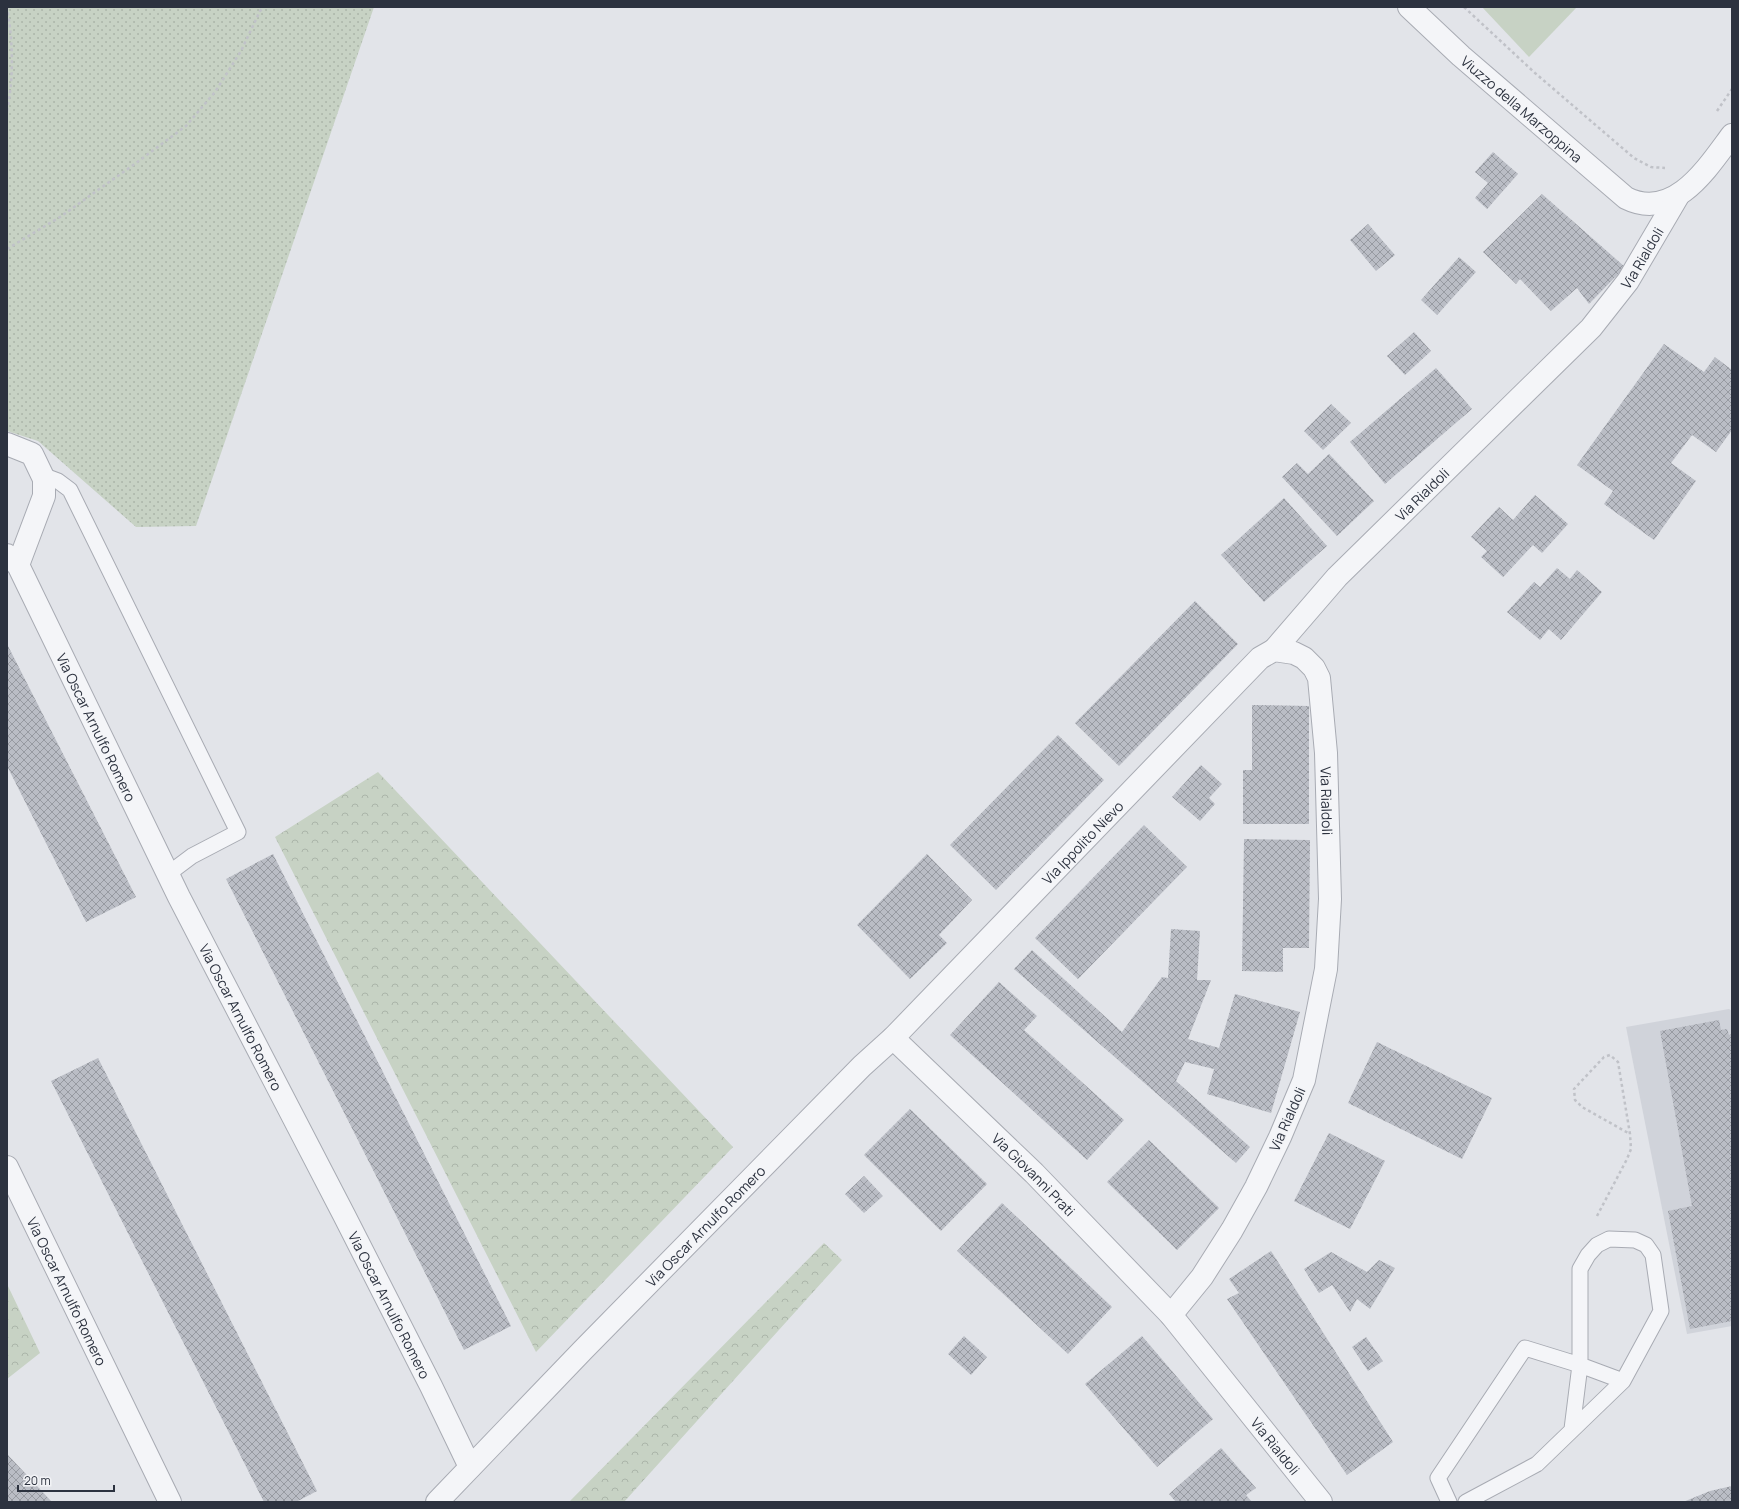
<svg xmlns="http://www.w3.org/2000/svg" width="1739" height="1509" font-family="Manrope,sans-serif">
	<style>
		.built { fill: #d0d3da }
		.grass { fill: url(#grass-dots) }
		.forest { fill: url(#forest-crowns) }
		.garden { fill: #c7d2c4 }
		.building { fill: url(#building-cross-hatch) }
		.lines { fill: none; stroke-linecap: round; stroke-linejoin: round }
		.lane-casing { stroke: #a8abb3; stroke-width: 17 }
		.street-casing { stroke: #a8abb3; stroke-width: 24 }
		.path { stroke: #c0c2c8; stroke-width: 2.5; stroke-dasharray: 3 3; stroke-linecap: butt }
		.lane { stroke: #f4f5f8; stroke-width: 15 }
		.street { stroke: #f4f5f8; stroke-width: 22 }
		.labels { text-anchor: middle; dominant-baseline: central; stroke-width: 3; stroke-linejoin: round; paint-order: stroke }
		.street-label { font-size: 14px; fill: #2c323f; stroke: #f2f3f6 }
	</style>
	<defs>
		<pattern id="grass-dots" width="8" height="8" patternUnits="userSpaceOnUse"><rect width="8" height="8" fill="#c7d2c4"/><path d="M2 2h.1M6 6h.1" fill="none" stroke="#abb5a9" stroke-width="1.8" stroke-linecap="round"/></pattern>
		<pattern id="forest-crowns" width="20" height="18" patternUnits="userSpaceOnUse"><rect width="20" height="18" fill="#c7d2c4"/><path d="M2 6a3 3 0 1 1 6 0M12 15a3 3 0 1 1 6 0" fill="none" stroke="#abb5a9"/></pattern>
		<pattern id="building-cross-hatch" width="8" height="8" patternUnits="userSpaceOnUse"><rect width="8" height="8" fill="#babdc5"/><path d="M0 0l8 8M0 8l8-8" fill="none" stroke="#979aa1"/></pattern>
	</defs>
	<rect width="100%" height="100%" fill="#e2e4e9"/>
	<!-- built -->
	<path class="built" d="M 1729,1009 L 1732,1011 L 1732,1326 L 1687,1334 L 1626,1027 Z"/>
	<!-- grass -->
	<path class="grass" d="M 7,7 L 374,7 L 196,526 L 136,527 L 38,441 L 7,431 Z"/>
	<!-- forest -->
	<path class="forest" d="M 378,772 L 733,1147 L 536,1352 L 275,837 Z
		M 824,1243 L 842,1260 L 624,1502 L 569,1502 Z
		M 7,1284 L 40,1353 L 7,1379 Z"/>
	<!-- garden -->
	<path class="garden" d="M 1482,7 L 1577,7 L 1529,57 Z"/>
	<!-- building -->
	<path class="building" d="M 1493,152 L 1518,174 L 1487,209 L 1475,198 L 1488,183 L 1475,172 Z
		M 1542,194 L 1625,267 L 1589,304 L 1577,288 L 1551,311 L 1520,279 L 1516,284 L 1483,252 Z
		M 1368,224 L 1395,255 L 1376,271 L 1350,240 Z
		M 1459,257 L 1476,272 L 1437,315 L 1421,300 Z
		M 1414,332 L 1431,351 L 1405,375 L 1387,356 Z
		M 1664,344 L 1704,372 L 1715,357 L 1732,370 L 1732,430 L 1716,452 L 1692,435 L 1671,463 L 1696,481 L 1654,540 L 1604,504 L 1613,491 L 1577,465 Z
		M 1436,368 L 1472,409 L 1385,484 L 1350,442 Z
		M 1331,404 L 1351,423 L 1323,450 L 1304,431 Z
		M 1329,454 L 1374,501 L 1337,536 L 1282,477 L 1297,463 L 1308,474 Z
		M 1535,495 L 1568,524 L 1542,553 L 1533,545 L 1503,577 L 1481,557 L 1487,551 L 1471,537 L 1499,507 L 1513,520 Z
		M 1284,498 L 1327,546 L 1264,602 L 1221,555 Z
		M 1557,568 L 1570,579 L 1577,570 L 1602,592 L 1561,640 L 1549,629 L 1540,640 L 1507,612 L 1534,582 L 1540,587 Z
		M 1195,601 L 1238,644 L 1119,766 L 1075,723 Z
		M 7,644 L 136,897 L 86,922 L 7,766 Z
		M 1252,705 L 1309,706 L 1309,824 L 1243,824 L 1243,770 L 1252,770 Z
		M 1058,735 L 1104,780 L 996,890 L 950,845 Z
		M 1201,765 L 1222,784 L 1209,798 L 1215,804 L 1200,821 L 1172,797 Z
		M 1144,825 L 1187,867 L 1078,979 L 1035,938 Z
		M 1244,839 L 1310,840 L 1309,948 L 1283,948 L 1283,972 L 1242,971 Z
		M 273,854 L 511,1326 L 464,1350 L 226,879 Z
		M 927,854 L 972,900 L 939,935 L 947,943 L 910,979 L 857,925 Z
		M 1171,929 L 1200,931 L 1197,980 L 1211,980 L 1188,1039 L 1219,1048 L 1235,994 L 1300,1012 L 1271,1113 L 1207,1094 L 1214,1069 L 1185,1062 L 1176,1081 L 1250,1147 L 1236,1163 L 1014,969 L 1032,950 L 1122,1032 L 1162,977 L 1168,978 Z
		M 999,982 L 1037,1016 L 1024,1030 L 1124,1120 L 1087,1160 L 950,1035 Z
		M 1719,1020 L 1721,1030 L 1727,1029 L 1729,1035 L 1732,1034 L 1732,1321 L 1690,1329 L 1668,1211 L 1692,1206 L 1660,1031 Z
		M 1377,1042 L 1492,1098 L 1462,1159 L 1348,1103 Z
		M 98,1058 L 317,1491 L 296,1502 L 264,1502 L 51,1081 Z
		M 910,1109 L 987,1184 L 941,1231 L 864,1155 Z
		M 1329,1133 L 1385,1161 L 1350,1229 L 1294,1201 Z
		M 1149,1140 L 1219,1208 L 1177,1250 L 1107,1182 Z
		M 864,1176 L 883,1196 L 864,1213 L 845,1194 Z
		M 1002,1203 L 1112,1307 L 1068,1354 L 957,1251 Z
		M 1271,1251 L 1393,1442 L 1347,1475 L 1227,1299 L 1239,1293 L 1229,1279 Z
		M 1331,1252 L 1367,1272 L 1379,1260 L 1395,1268 L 1370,1309 L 1357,1299 L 1350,1312 L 1332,1285 L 1319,1293 L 1304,1269 Z
		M 964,1336 L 987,1357 L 971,1375 L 948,1354 Z
		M 1142,1336 L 1213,1419 L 1157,1467 L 1085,1384 Z
		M 1366,1337 L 1383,1361 L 1368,1371 L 1352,1347 Z
		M 1221,1448 L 1256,1488 L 1246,1495 L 1252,1502 L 1176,1502 L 1169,1494 Z
		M 7,1454 L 52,1502 L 7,1502 Z
		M 1732,1486 L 1732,1502 L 1683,1502 L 1710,1491 Z"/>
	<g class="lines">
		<!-- lane casing -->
		<g class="lane-casing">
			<path id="lane" d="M 42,475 L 58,481 L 70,490 L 238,832 L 192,856 L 168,874
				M 1449,1502 L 1438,1478 L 1525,1348 L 1580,1365 L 1623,1381
				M 1466,1502 L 1537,1464 L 1623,1381 L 1661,1311 L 1653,1255 L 1646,1245 L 1635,1240 L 1609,1239 L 1597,1245 L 1588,1255 L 1580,1269 L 1580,1365 L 1572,1429"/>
		</g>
		<!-- street casing -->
		<g class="street-casing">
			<g id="street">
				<path id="s1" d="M 1409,7 L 1461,56 L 1626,198 C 1674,222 1708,167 1732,135"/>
				<path d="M 7,444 L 32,454 L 44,479 L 44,496 L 18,565"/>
				<path id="s2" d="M 7,555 L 18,565 L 179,897 L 344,1215 L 431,1386 L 470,1467"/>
				<path id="s3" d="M 1274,650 L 1337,577 L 1591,328 L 1628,281 L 1678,196"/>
				<path id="s4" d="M 893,1038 L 1034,1173 L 1171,1315 L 1321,1502"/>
				<path id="s5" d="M 7,1167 L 170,1502"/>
				<path id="s6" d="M 437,1502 L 583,1350 L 862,1066 L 893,1038 L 1260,658 L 1274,650 L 1294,653 L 1304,658 L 1314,668 L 1319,678 L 1326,753 L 1330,899 L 1326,969 L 1304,1080 L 1280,1137 L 1256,1187 L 1232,1230 L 1202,1277 L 1171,1315"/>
			</g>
		</g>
		<!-- path -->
		<path class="path" d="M 1464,7 L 1535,73 L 1634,158 L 1651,167 L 1665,168
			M 7,111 C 14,76 13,42 7,7
			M 1717,111 L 1732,89
			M 7,249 L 60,217 L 136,163 L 186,126 L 215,92 L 241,51 L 260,11 L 264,7
			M 1597,1216 L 1627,1159 L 1631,1149 L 1630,1134 L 1618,1062 L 1610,1055 L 1604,1057 L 1574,1089 L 1575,1100 L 1582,1107 L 1630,1134"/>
		<!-- lane -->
		<use href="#lane" class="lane"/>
		<!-- street -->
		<use href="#street" class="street"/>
	</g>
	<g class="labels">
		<!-- street labels -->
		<g class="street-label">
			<text stroke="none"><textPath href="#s1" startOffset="152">Viuzzo della Marzoppina</textPath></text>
			<text stroke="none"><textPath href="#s3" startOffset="539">Via Rialdoli</textPath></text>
			<text stroke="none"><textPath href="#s3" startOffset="215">Via Rialdoli</textPath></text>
			<text stroke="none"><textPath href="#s2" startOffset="195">Via Oscar Arnulfo Romero</textPath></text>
			<text stroke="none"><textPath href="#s6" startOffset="1375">Via Rialdoli</textPath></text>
			<text stroke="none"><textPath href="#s6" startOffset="923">Via Ippolito Nievo</textPath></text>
			<text stroke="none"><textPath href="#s2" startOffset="519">Via Oscar Arnulfo Romero</textPath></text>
			<text transform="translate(1287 1119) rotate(-66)">Via Rialdoli</text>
			<text stroke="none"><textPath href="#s4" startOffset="196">Via Giovanni Prati</textPath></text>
			<text stroke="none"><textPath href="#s6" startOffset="385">Via Oscar Arnulfo Romero</textPath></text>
			<text stroke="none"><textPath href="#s5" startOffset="138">Via Oscar Arnulfo Romero</textPath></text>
			<text stroke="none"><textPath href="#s2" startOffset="843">Via Oscar Arnulfo Romero</textPath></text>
			<text stroke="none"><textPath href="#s4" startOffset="560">Via Rialdoli</textPath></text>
		</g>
	</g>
	<!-- border -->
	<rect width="1739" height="1509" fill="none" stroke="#2c323f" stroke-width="16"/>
	<!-- scale -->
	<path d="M18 1485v6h96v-6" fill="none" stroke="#2c323f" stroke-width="2"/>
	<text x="24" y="1485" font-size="12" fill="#2c323f" stroke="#f2f3f6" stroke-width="3" paint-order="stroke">20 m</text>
</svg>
